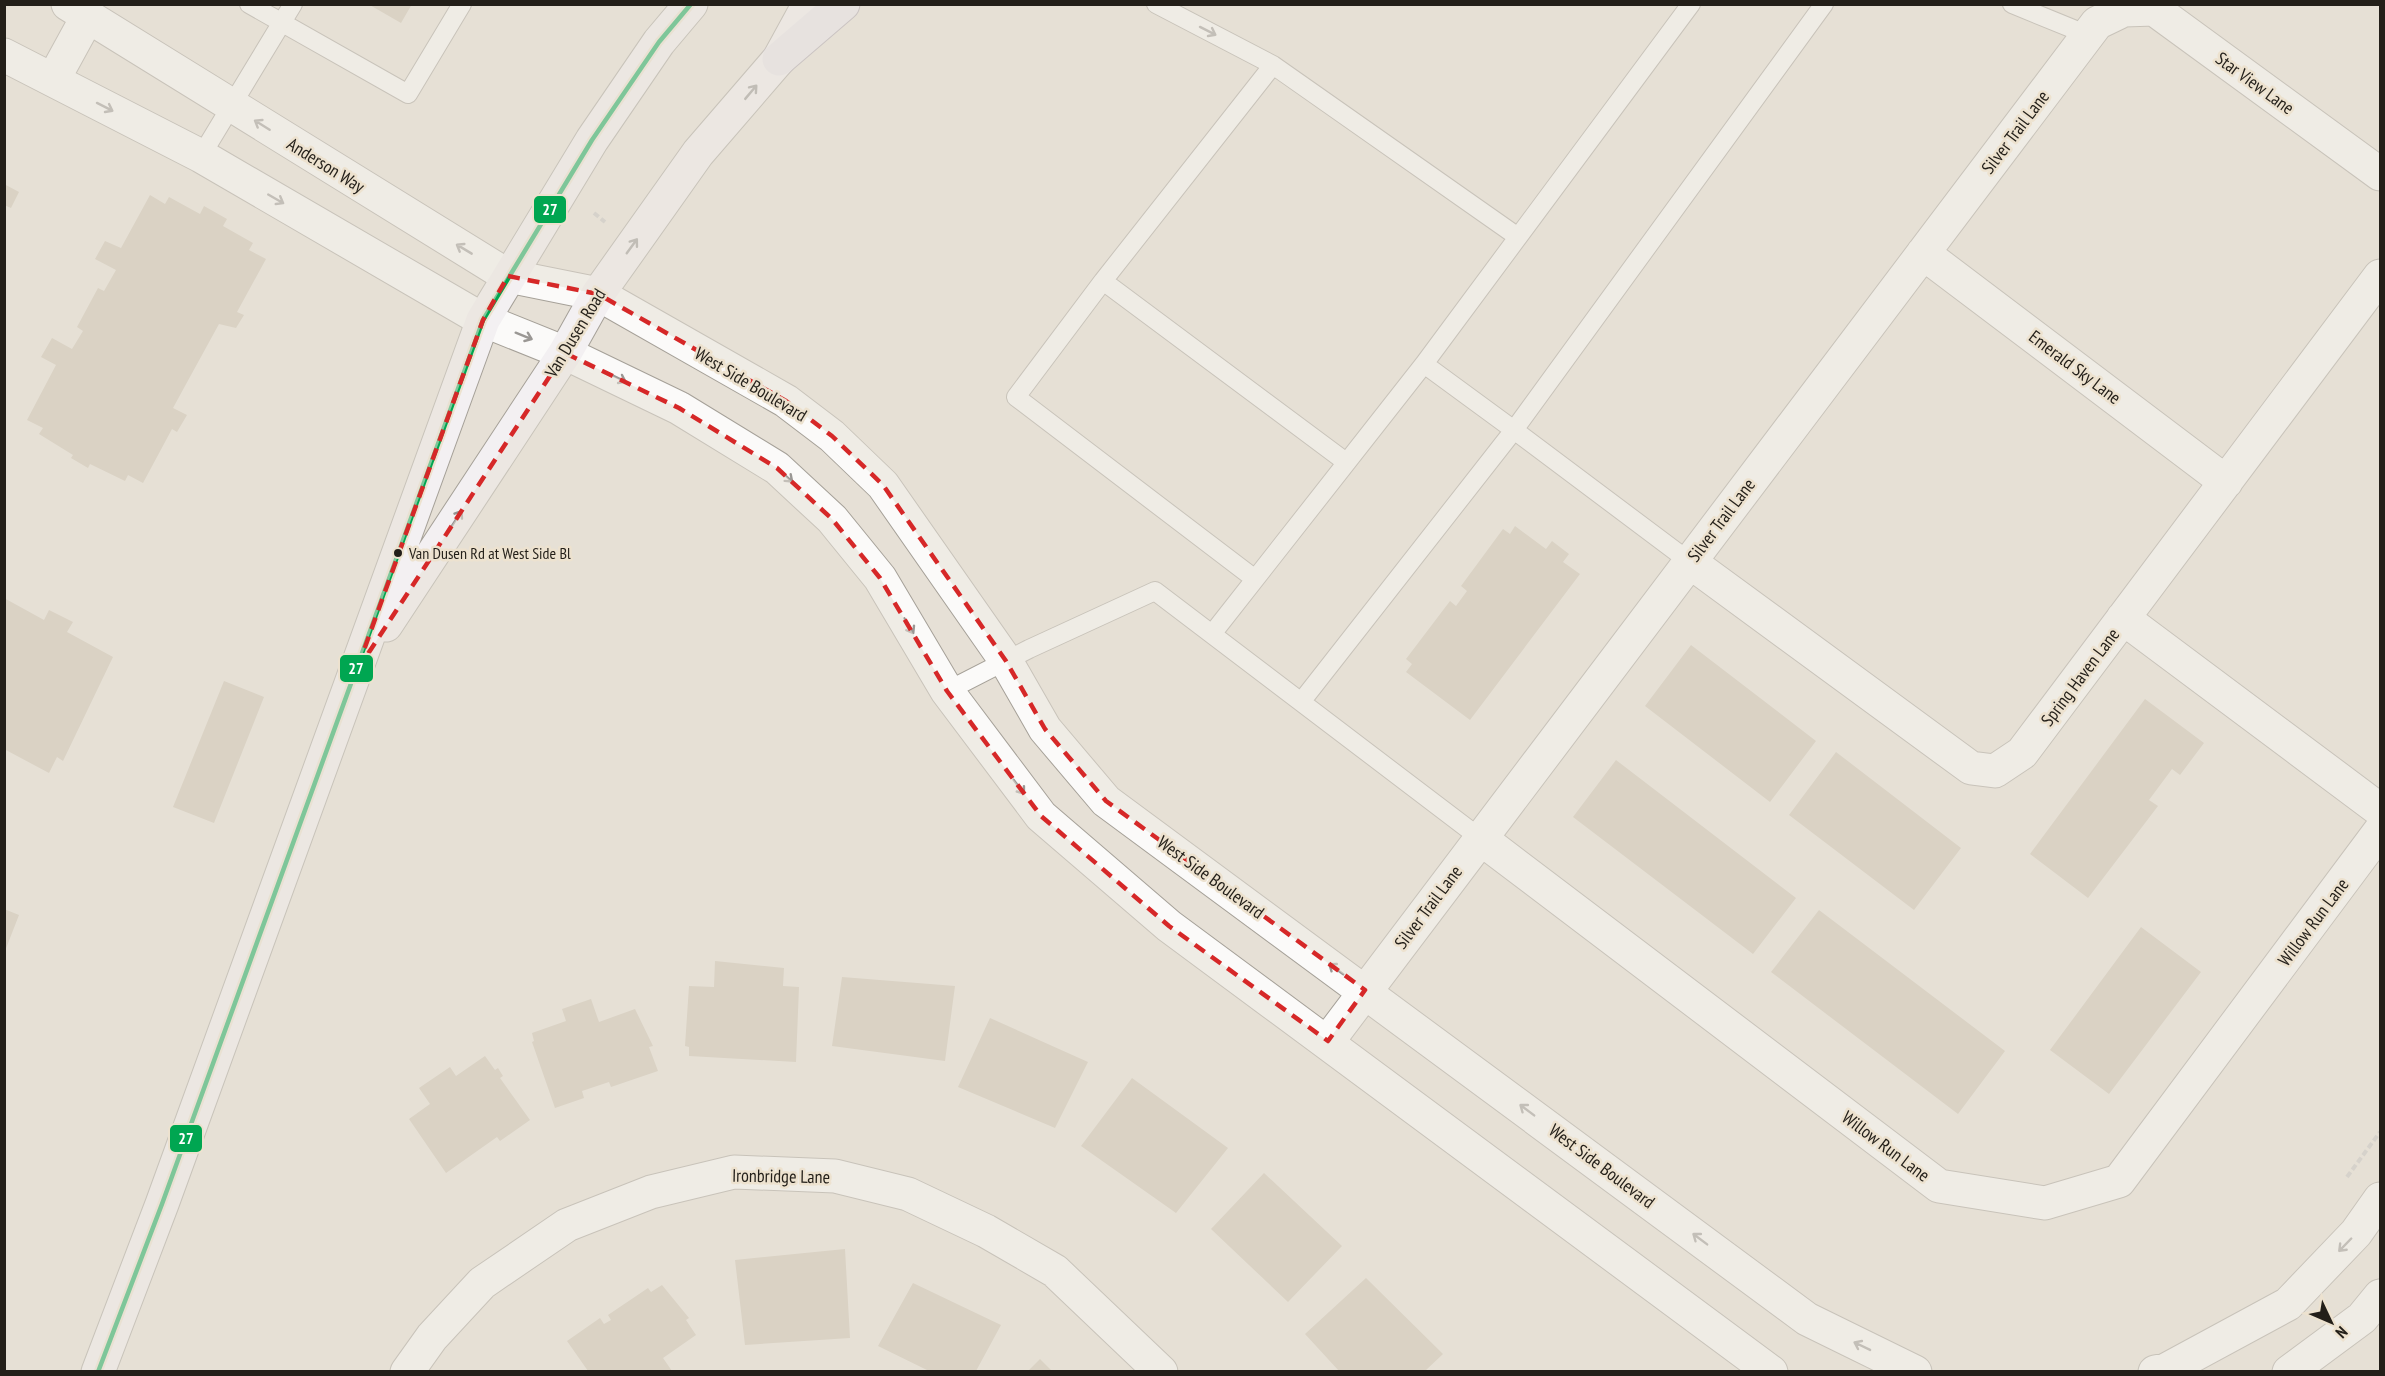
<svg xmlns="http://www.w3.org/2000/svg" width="2385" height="1376" font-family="'PT Sans Narrow',sans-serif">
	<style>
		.building { fill: #ccc1af }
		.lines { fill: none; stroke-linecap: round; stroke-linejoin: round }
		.service-casing { stroke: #a5a098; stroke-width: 20 }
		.minor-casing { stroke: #a5a098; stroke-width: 35 }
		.secondary-casing { stroke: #a5a098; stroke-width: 35 }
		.primary-casing { stroke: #aaa1ab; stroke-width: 35 }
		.path { stroke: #c4c2bf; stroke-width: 4; stroke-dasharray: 6 3; stroke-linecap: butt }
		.service { stroke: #fbfaf9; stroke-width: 18 }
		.minor { stroke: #fbfaf9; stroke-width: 33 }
		.secondary { stroke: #f3f0f2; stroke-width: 33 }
		.primary { stroke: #e9e5ec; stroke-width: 33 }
		.bus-1-casing { stroke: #ede2cf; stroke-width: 9 }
		.bus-1 { stroke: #00a651; stroke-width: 4.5 }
		.oneway { stroke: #9a9794 }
		.oneway2 { stroke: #959290 }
		.marked { fill: none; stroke: #d62828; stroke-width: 4.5; stroke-dasharray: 12 8; stroke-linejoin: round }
		.bus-dot { fill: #231f19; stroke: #ede2cf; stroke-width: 2 }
		.labels { text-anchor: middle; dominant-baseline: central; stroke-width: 5; stroke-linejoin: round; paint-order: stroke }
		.bus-label { font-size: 16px; fill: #231f19; stroke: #ede2cf; text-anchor: start }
		.street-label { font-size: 18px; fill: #231f19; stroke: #ede2cf }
		.line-badge { stroke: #ede2cf; stroke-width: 2 }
		.badge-label { font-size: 16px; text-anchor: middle; font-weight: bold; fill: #fff }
	</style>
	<rect width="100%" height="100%" fill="#e6e0d6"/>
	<!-- building -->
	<path class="building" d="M 368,4 L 412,4 L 401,23 Z
		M 4,184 L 19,192 L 11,208 L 4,205 Z
		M 150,195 L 165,204 L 169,197 L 200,214 L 204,206 L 227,219 L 223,226 L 253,243 L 249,250 L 266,259 L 237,312 L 244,315 L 236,328 L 219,324 L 185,386 L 173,408 L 187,415 L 177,432 L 172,429 L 143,483 L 128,475 L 125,481 L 90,464 L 88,468 L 71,458 L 73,455 L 39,434 L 43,428 L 27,420 L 56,365 L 41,357 L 52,338 L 72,349 L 83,331 L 77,327 L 98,288 L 104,291 L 116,270 L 95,259 L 105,241 L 121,248 Z
		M 1515,526 L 1546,549 L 1552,541 L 1569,554 L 1563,562 L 1580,574 L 1470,720 L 1406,672 L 1412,664 L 1406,659 L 1450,601 L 1456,606 L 1467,591 L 1461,586 L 1503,529 L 1510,534 Z
		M 4,598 L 44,620 L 49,610 L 73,622 L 67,632 L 113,657 L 63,761 L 57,757 L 49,773 L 4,749 Z
		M 1691,645 L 1816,741 L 1770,802 L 1645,706 Z
		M 224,681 L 264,697 L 214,823 L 173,807 Z
		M 2145,699 L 2204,743 L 2180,775 L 2172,769 L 2149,800 L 2158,806 L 2088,898 L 2030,854 Z
		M 1836,752 L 1961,848 L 1914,910 L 1789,815 Z
		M 1616,760 L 1796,898 L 1753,954 L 1573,817 Z
		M 4,909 L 19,915 L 5,951 L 4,951 Z
		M 1819,910 L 2005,1051 L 1958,1114 L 1771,972 Z
		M 2141,927 L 2201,972 L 2109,1094 L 2050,1050 Z
		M 715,961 L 784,968 L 783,986 L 799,987 L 796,1062 L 689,1056 L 689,1047 L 685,1046 L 689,986 L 714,987 Z
		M 842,977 L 955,986 L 945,1061 L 832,1046 Z
		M 591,999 L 599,1022 L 635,1009 L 653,1046 L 649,1047 L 658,1071 L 611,1087 L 609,1082 L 582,1091 L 584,1098 L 555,1108 L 532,1042 L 534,1041 L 532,1033 L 566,1021 L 562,1009 Z
		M 990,1018 L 1088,1062 L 1055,1128 L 958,1087 Z
		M 485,1056 L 495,1070 L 498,1068 L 503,1076 L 500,1078 L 530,1120 L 500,1141 L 497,1137 L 446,1173 L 409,1119 L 430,1104 L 419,1088 L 450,1067 L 456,1076 Z
		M 1132,1078 L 1228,1148 L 1176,1213 L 1081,1146 Z
		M 1264,1173 L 1342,1246 L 1288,1302 L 1211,1229 Z
		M 845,1249 L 850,1338 L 745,1345 L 735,1260 Z
		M 1366,1278 L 1443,1354 L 1425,1371 L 1339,1371 L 1305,1334 Z
		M 913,1283 L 1001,1325 L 976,1371 L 929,1371 L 878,1346 Z
		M 662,1285 L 689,1318 L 686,1320 L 696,1335 L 663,1358 L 672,1371 L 588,1371 L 567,1341 L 600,1318 L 604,1324 L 611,1320 L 608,1315 L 648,1288 L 651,1292 Z
		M 1040,1359 L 1052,1371 L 1028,1371 Z"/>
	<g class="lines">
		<!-- service casing -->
		<g class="service-casing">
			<path id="service" d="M 249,4 L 408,94 L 462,4
				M 1156,4 L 1273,65 L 1518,237
				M 1691,4 L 1424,364 L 1514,430 L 1824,4
				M 2012,4 L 2088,35
				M 1273,65 L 1103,281 L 1346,462
				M 201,156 L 293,4
				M 1103,281 L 1016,397 L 1255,579
				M 1212,634 L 1424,364
				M 947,691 L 1029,649 L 1155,591 L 1480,838
				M 1301,702 L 1514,430 L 1690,562"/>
		</g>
		<!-- minor casing -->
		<g class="minor-casing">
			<path id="minor" d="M 68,4 L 508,276 L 598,294 L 786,401 L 832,436 L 883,485 L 1006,661 L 1045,729 L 1106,801 L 1807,1319 L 1915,1372
				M 4,55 L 201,156 L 483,320 L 565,353 L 679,408 L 777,468 L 832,519 L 880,578 L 947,691 L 1041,816 L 1169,926 L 1771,1372
				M 53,80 L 88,16
				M 1923,253 L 2226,482
				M 1690,562 L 1971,768 L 1995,771 L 2022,753 L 2380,276
				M 2123,618 L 2380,810
				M 1480,838 L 1939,1186 L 2045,1203 L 2119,1181 L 2380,831
				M 1328,1041 L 2097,23 L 2124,10 L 2154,9 L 2380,174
				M 407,1372 L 432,1337 L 482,1283 L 567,1225 L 651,1192 L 734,1172 L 835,1176 L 908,1194 L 986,1231 L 1055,1271 L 1161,1372
				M 2155,1372 L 2166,1370 L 2288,1304 L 2356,1233 L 2380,1199
				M 2289,1372 L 2362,1318 L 2380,1296"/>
		</g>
		<!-- secondary casing -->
		<g class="secondary-casing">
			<path id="secondary" d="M 386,625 L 565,353 L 598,294 L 698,153 L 779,59 L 809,4
				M 98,1372 L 162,1204 L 483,320 L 592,140 L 659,42 L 691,4"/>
		</g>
		<!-- primary casing -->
		<g class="primary-casing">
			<path id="primary" d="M 779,59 L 843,4"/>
		</g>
		<!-- path -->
		<path class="path" d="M 594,213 L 605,222
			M 2347,1177 L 2380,1132"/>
		<!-- service -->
		<use href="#service" class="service"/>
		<!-- minor -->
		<use href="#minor" class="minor"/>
		<!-- secondary -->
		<use href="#secondary" class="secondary"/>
		<!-- primary -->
		<use href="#primary" class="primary"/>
		<!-- bus-1 casing -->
		<g class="bus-1-casing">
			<path id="bus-1" d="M 98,1372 L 162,1204 L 483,320 L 592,140 L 659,42 L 691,4"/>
		</g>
		<!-- bus-1 -->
		<use href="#bus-1" class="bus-1"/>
	</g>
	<!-- one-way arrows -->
	<defs><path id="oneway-shaft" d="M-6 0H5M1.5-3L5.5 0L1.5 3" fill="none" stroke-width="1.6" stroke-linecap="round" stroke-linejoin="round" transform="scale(1.5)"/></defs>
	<g class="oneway">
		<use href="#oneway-shaft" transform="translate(1208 31) rotate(27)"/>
		<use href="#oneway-shaft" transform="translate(105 107) rotate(27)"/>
		<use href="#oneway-shaft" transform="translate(262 125) rotate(-148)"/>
		<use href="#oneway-shaft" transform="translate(276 199) rotate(30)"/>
		<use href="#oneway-shaft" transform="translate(464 249) rotate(-149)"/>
		<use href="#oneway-shaft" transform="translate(524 336) rotate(22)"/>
		<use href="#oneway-shaft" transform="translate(618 378) rotate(26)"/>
		<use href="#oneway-shaft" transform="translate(786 476) rotate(42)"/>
		<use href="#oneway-shaft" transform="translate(909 626) rotate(59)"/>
		<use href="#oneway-shaft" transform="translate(1019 787) rotate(53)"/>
		<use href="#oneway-shaft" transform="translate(1336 969) rotate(-144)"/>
		<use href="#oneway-shaft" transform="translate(1527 1110) rotate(-143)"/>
		<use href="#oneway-shaft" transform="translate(1700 1239) rotate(-143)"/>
		<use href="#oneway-shaft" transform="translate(2345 1245) rotate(134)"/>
		<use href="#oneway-shaft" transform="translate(1862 1346) rotate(-154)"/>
	</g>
	<g class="oneway2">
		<use href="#oneway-shaft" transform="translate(751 92) rotate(-50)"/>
		<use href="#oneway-shaft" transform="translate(632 246) rotate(-54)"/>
		<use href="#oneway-shaft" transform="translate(457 518) rotate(-57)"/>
	</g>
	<!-- marked area -->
	<path d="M0 0H2385V1376H0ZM 508,276 L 598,294 L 786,401 L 832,436 L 883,485 L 1006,661 L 1045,729 L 1106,801 L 1365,990 L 1328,1041 L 1169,926 L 1041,816 L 947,691 L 880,578 L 832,519 L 777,468 L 679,408 L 565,353 L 356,672 L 483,320 Z" fill="#e6e0d6" fill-opacity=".55" fill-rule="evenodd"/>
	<path class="marked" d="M 508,276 L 598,294 L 786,401 L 832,436 L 883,485 L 1006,661 L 1045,729 L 1106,801 L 1365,990 L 1328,1041 L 1169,926 L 1041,816 L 947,691 L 880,578 L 832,519 L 777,468 L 679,408 L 565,353 L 356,672 L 483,320 Z"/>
	<!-- markers -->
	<circle class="bus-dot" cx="398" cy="553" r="5"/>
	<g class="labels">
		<!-- bus labels -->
		<g class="bus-label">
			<text x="409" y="553">Van Dusen Rd at West Side Bl</text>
		</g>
		<!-- street labels -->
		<g class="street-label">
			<text transform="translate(2255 83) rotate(36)">Star View Lane</text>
			<text transform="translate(2015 132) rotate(-53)">Silver Trail Lane</text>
			<text transform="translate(326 165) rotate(32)">Anderson Way</text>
			<text transform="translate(575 333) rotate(-59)">Van Dusen Road</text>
			<text transform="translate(2075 367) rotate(37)">Emerald Sky Lane</text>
			<text transform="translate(751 384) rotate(31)">West Side Boulevard</text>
			<text transform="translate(1721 520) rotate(-53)">Silver Trail Lane</text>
			<text transform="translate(2080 677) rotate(-53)">Spring Haven Lane</text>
			<text transform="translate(1211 877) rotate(36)">West Side Boulevard</text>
			<text transform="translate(1428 907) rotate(-53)">Silver Trail Lane</text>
			<text transform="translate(2313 922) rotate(-53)">Willow Run Lane</text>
			<text transform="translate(1886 1146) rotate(37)">Willow Run Lane</text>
			<text transform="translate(1602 1166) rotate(37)">West Side Boulevard</text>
			<text transform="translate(781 1176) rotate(1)">Ironbridge Lane</text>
		</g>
	</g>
	<g class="line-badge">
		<rect x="533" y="195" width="34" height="29" rx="6" fill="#00a651"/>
		<rect x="339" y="654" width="35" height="29" rx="6" fill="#00a651"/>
		<rect x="169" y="1124" width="34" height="29" rx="6" fill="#00a651"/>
	</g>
	<g class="badge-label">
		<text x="550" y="215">27</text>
		<text x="356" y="674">27</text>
		<text x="186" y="1144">27</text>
	</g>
	<!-- border -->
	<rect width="2385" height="1376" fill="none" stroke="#231f19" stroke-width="12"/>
	<!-- north arrow -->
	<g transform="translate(2331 1322) rotate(134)" stroke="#ede2cf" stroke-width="4.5" paint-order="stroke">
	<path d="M0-4.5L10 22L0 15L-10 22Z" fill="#231f19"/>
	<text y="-9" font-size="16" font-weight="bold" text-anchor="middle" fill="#231f19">N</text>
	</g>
</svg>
